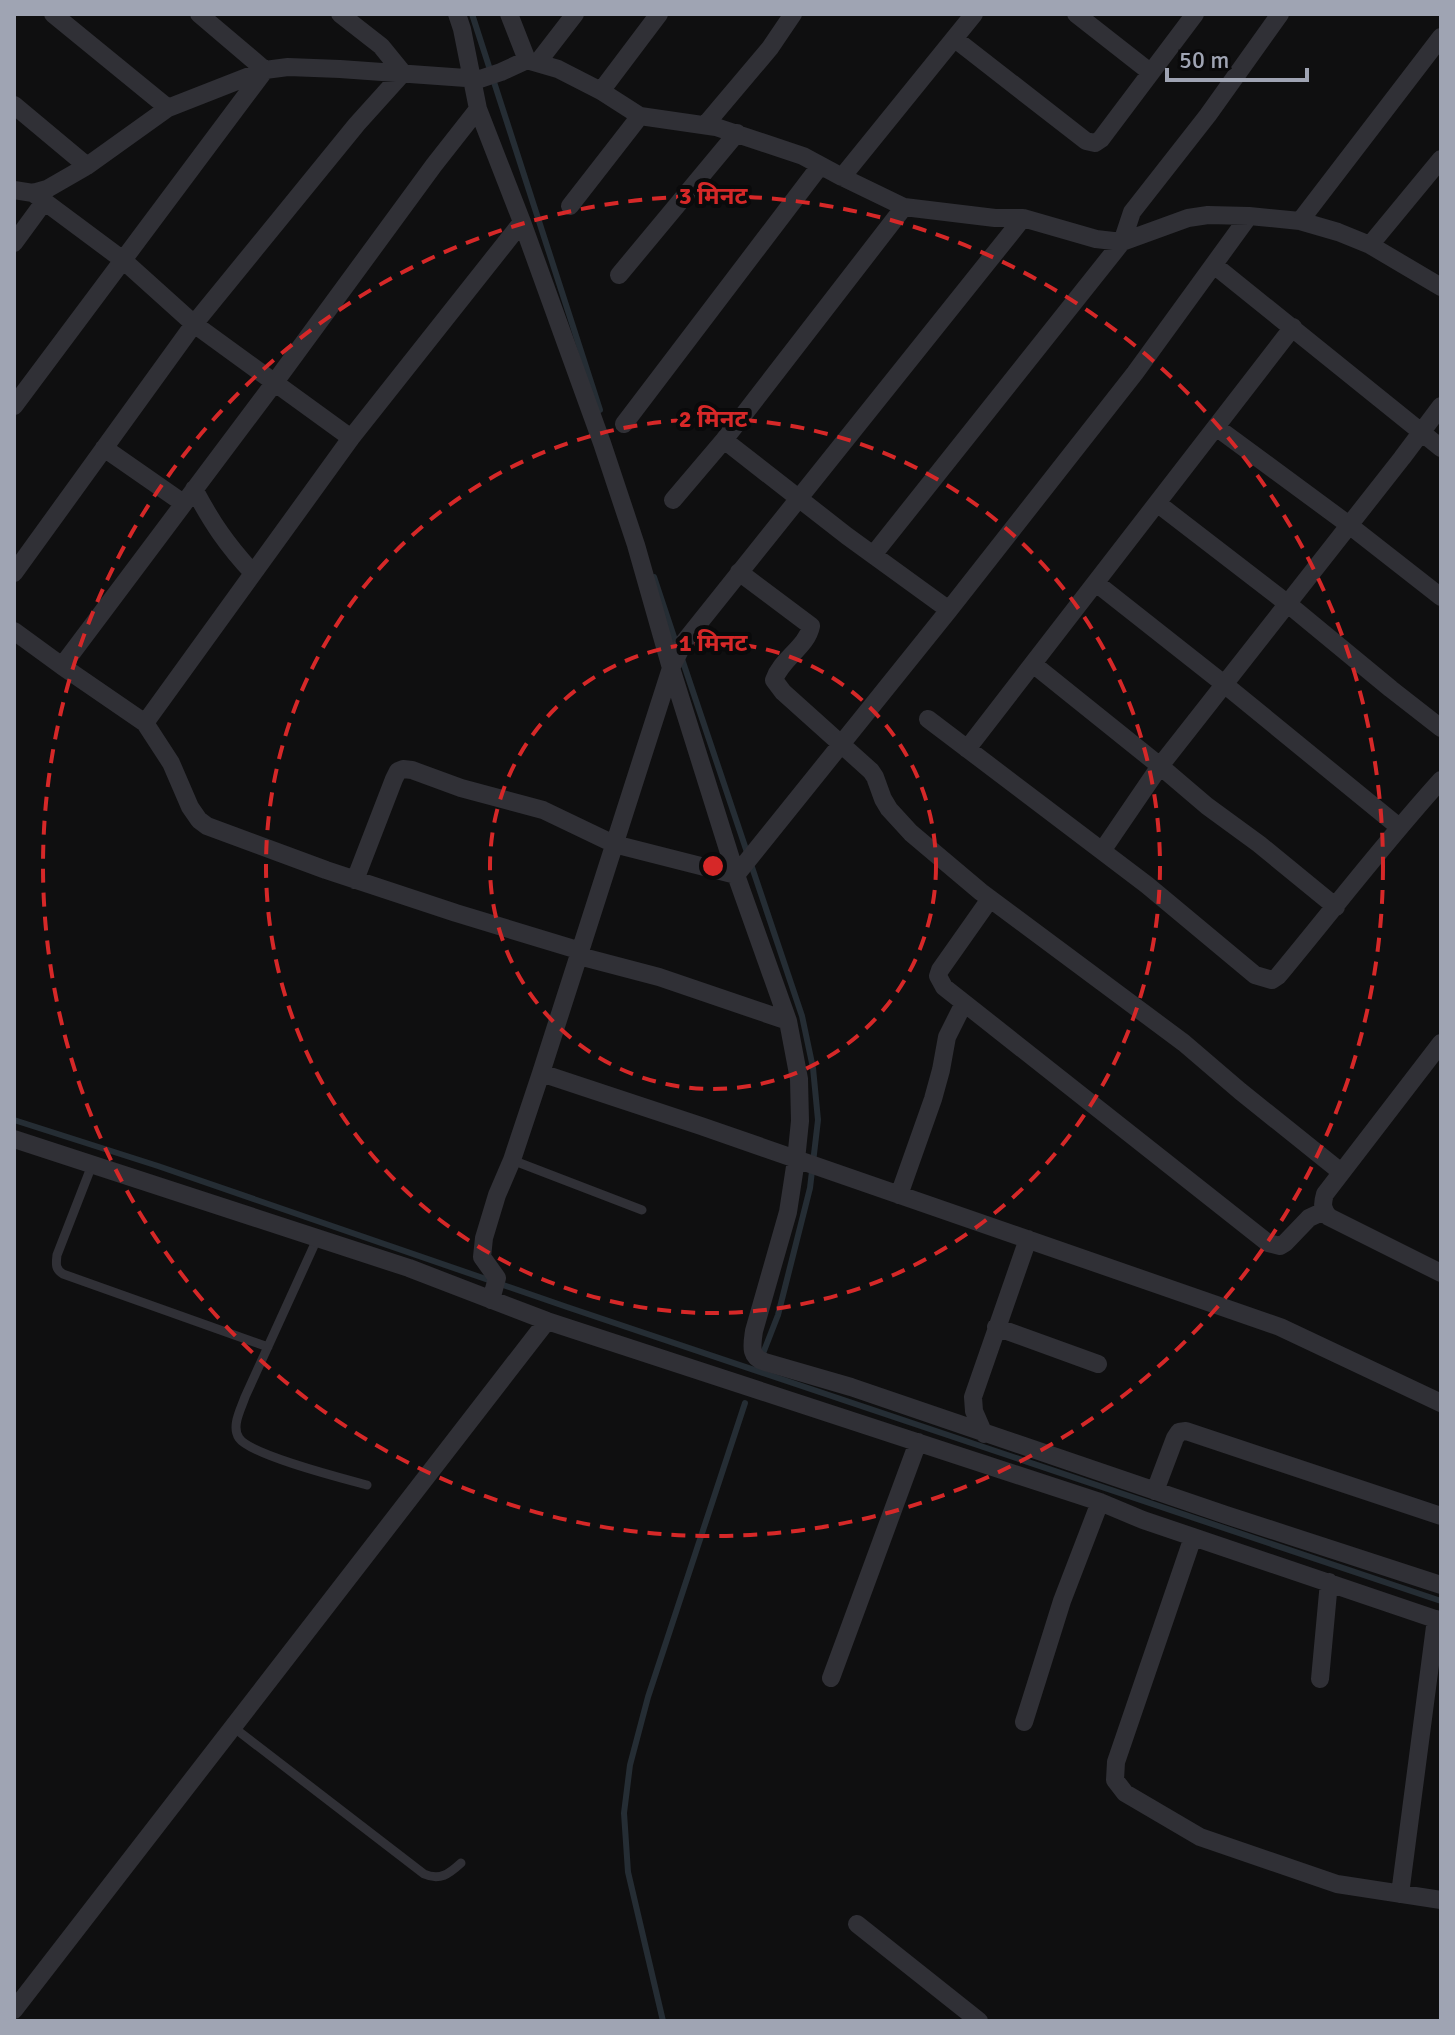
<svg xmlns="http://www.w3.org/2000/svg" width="1455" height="2035" font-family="Signika,'Noto Sans Devanagari',sans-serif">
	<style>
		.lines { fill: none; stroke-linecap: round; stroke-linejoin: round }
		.stream { stroke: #252d34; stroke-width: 6 }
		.lane { stroke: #303036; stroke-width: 9 }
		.street { stroke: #303036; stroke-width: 18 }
		.ring { fill: none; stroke: #d62828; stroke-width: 4; stroke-dasharray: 14 10 }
		.centre { fill: #d62828; stroke: #0a0a0b; stroke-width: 4 }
		.ring-label { font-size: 24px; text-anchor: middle; font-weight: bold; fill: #d62828; stroke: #0a0a0b; stroke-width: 8; stroke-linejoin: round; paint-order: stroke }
	</style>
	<rect width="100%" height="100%" fill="#0f0f10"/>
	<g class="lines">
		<!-- stream -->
		<path class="stream" d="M 472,14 L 600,410
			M 654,577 L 677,646
			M 681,656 L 802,1016 L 813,1068 L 818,1120 L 810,1188 L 778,1315 L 762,1356
			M 14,1120 L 158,1166 L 567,1307 L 1441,1601
			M 663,2021 L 628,1872 L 624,1813 L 630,1765 L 648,1697 L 745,1403"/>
		<!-- lane -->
		<path class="lane" d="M 512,1160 L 642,1210
			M 92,1165 L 57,1255 C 56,1264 55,1269 63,1274 L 268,1347
			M 317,1239 L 245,1397 C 241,1409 231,1426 239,1438 C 250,1455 345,1479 367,1485
			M 233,1727 L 424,1874 C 440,1881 449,1874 461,1863"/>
		<!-- street -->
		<path class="street" d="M 53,14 L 168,108
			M 457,14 L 462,29 L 478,109 L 522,222 L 602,443 L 636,545 L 671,668 L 736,875 L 788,1021 L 799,1079 L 800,1121 L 796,1160 L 788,1212 L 754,1331 C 752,1345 749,1357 765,1362 L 851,1387 L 1226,1515 L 1441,1585
			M 509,14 L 527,60
			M 1076,14 L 1150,72
			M 955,39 L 1086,141 L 1095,143 L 1101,139 L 1195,14
			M 538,62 L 575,14
			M 601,91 L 659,14
			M 14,105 L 87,166
			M 705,125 L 770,48 L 793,14
			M 842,177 L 974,14
			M 14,190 L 33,193 L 47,189 L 87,166 L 168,108 L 265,70 L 288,67 L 340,69 L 480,79 L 501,72 L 527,60 L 558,69 L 601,91 L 640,116 L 716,127 L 803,156 L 842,177 L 904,207 L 995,218 L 1023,218 L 1096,239 L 1122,242 L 1188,218 L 1208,215 L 1249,216 L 1300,221 L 1338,232 L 1370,245 L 1441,287
			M 33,193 L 123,260 L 194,324 L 351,438
			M 570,206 L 640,116
			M 1300,221 L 1441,37
			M 14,243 L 44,202
			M 1370,245 L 1441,159
			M 1214,265 L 1441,448
			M 619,275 L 737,133
			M 14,406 L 265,70 L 199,14
			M 624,424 L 820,166
			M 1216,427 L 1349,525 L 1441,597
			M 724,440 L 847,536 L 949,610
			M 104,448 L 183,503
			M 194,489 C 212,523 227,545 253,573
			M 673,500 L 724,440 L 904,207
			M 1157,503 L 1288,604 L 1391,689 L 1441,728
			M 873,555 L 1122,242 L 1132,212 L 1208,115 L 1280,14
			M 739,572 L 811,626 C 807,647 781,659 774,680 L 783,692 L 871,771 L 875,777 L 883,799 L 889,809 L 911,833 L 981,892 L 1184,1043 L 1240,1091 L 1341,1172
			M 14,573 L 194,324 L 357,124 L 403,73 L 381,46 L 340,14
			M 1096,583 L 1224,684 L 1399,827
			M 14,631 L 62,666 L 145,723 L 171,763 L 190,807 L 199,820 L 207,826 L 326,870 L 456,913 L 581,951
			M 1033,664 L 1160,766 L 1207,806 L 1259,844 L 1336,907
			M 62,666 L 275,382 L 434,165 L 478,109
			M 928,719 L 1147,885 L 1255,975 L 1272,980 L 1278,976 C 1332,911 1384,843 1441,780
			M 145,723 L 351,438 L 522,222
			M 967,749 L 1293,327
			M 1102,851 L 1160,766 L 1402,458 L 1441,406
			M 355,880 L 394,779 L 398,771 L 403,769 L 412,770 L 461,788 L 543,810 L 614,844 L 736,875 L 949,610 L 1135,373 L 1249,216
			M 990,899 L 940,970 L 938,976 L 944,987 L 1268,1243 L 1280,1246 L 1285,1243 L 1309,1218 L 1324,1211
			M 579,956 L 659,977 L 788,1021
			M 1441,1043 L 1325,1194 C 1322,1204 1322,1209 1329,1217 L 1441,1273
			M 541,1073 L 701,1126 L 1280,1327 L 1441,1403
			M 14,1139 L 409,1268 L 547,1321 L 1100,1502 L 1143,1520 L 1441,1621
			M 899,1195 L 933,1099 L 941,1070 L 947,1037 L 964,1003
			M 491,1300 L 497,1278 L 482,1257 L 484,1238 L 497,1195 L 512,1160 L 541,1073 L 671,668 L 684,642 L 1023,218
			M 996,1327 L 1098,1364
			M 984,1434 L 974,1411 L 973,1397 L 1028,1239
			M 1155,1491 L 1175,1438 L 1179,1432 L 1186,1431 L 1441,1516
			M 1193,1537 L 1116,1762 L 1115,1780 L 1125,1793 L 1200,1837 L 1337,1884 L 1441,1900
			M 831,1678 L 918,1442
			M 1320,1679 L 1329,1582
			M 1024,1722 L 1062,1601 L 1100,1502
			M 1400,1894 L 1436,1619
			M 857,1924 L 979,2021
			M 14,2010 L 547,1321"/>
	</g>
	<!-- distance rings -->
	<g class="ring">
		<circle cx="713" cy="866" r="223"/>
		<circle cx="713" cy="866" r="447"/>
		<circle cx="713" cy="866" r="670"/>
	</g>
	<circle cx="713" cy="866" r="12" class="centre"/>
	<g class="ring-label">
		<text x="713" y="204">3 मिनट</text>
		<text x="713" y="427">2 मिनट</text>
		<text x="713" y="651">1 मिनट</text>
	</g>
	<!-- border -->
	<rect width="1455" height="2035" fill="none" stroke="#9fa4b3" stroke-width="32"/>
	<!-- scale -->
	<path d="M1167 68v12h140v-12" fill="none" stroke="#9fa4b3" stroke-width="4"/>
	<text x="1179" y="68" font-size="24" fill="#9fa4b3" stroke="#0a0a0b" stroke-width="6" paint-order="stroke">50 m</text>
</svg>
